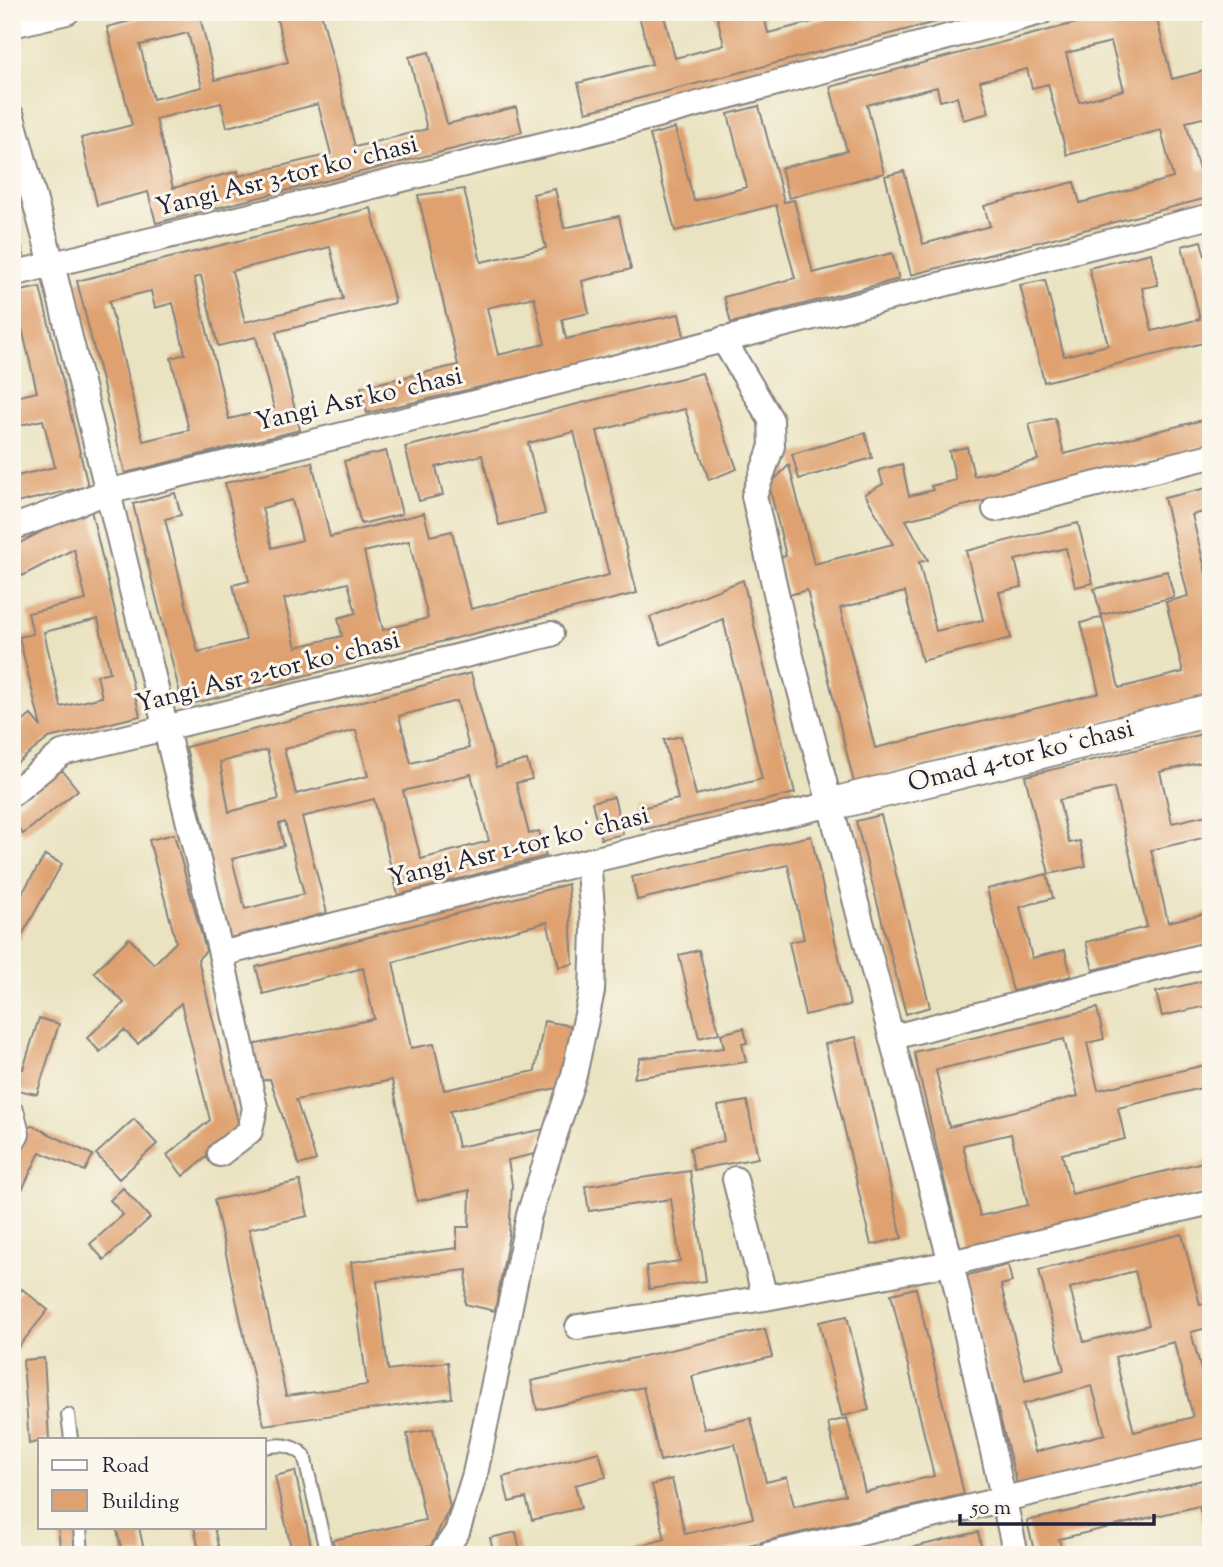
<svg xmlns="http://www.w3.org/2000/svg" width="1223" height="1567" font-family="'Sorts Mill Goudy',serif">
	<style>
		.building { fill: #dfa170; fill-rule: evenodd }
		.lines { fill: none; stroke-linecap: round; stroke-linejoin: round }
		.service-casing { stroke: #86827e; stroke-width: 16 }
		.minor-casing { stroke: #86827e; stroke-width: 28 }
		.tertiary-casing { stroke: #86827e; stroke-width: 35 }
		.service { stroke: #fff; stroke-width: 12 }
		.minor { stroke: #fff; stroke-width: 24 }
		.tertiary { stroke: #fff; stroke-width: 32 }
		.labels { text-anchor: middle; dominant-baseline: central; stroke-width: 6; stroke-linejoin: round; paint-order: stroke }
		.street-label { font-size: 26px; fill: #22223b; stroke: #fbf7ec }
	</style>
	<rect width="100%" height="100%" fill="#fbf7ec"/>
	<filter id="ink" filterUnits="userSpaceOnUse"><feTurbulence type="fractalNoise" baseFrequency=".0143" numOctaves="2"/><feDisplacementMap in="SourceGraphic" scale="14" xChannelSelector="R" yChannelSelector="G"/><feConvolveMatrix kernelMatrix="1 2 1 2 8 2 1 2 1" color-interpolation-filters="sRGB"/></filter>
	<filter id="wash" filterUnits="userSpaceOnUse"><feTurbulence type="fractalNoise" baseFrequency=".00686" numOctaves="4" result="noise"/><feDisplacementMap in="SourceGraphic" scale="28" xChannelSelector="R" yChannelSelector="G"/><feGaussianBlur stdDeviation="1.57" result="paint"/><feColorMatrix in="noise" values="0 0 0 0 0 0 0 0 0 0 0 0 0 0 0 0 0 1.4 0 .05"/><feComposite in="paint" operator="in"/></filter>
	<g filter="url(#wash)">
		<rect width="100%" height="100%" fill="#eae3c1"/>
		<g id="blocks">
			<!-- building -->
			<path class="building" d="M 165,12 L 199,12 L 215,80 L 288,62 L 275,12 L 321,12 L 355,147 L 427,129 L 409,57 L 429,52 L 447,124 L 516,107 L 522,132 L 156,223 L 148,192 L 97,205 L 81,138 L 132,125 L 107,27 ZM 188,33 L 202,87 L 153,99 L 140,45 ZM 221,103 L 227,127 L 318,104 L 331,154 L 239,176 L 238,171 L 173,188 L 156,119 Z
				M 638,12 L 663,12 L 675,58 L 724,45 L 716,12 L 763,12 L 768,33 L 852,12 L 971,13 L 586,112 L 578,83 L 652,64 Z
				M 1118,12 L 1155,12 L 1172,79 L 1211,69 L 1211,116 L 1186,122 L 1199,170 L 1211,167 L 1211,197 L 911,275 L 885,176 L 904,171 L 923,244 L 990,226 L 984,206 L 1074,182 L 1080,203 L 1173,178 L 1161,130 L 1067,155 L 1048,84 L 1032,88 L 1027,69 L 980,81 L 989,113 L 963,120 L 957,97 L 940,101 L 937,87 L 867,105 L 884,173 L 789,198 L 781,168 L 847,151 L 830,87 ZM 1111,42 L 1124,90 L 1079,102 L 1066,53 Z
				M 1202,12 L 1211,12 L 1211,43 L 1210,43 Z
				M 759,106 L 784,202 L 794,200 L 813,273 L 892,253 L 899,279 L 731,323 L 724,297 L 795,278 L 776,205 L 675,231 L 650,135 L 675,128 L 694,201 L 747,187 L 728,114 Z
				M 464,189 L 481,262 L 546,248 L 533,194 L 555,189 L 564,228 L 619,216 L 631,269 L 582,281 L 589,313 L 562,319 L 566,339 L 679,314 L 685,340 L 367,413 L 361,387 L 458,365 L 418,195 ZM 534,297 L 545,344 L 498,355 L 487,308 Z
				M 371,208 L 395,303 L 276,332 L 300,430 L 125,473 L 77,281 ZM 330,247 L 343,299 L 245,322 L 232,271 ZM 201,276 L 218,346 L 256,337 L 274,408 L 229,419 L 194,278 ZM 151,291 L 155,308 L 173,303 L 185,354 L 171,358 L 189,430 L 143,441 L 109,301 Z
				M 12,211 L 24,255 L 12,258 Z
				M 1201,241 L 1211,280 L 1211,341 L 1044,382 L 1020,285 L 1045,280 L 1064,356 L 1108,345 L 1089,268 L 1151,253 L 1158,285 L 1142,288 L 1152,331 L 1200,319 L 1182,246 Z
				M 40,287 L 88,486 L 12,504 L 12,477 L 55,467 L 43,420 L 12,427 L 12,398 L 37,392 L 20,320 L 12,322 L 12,293 Z
				M 702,373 L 737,469 L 709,480 L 685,409 L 597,431 L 637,593 L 183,706 L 133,504 L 175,493 L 181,515 L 165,519 L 198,652 L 246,640 L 233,585 L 249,581 L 225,483 L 312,462 L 330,537 L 424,513 L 430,536 L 452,531 L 471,609 L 609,575 L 574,432 L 528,443 L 545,514 L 499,525 L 482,455 L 436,467 L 443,495 L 419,501 L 405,447 ZM 292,500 L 302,540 L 272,548 L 262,508 ZM 409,541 L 428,618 L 383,630 L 364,552 ZM 348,583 L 356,613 L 338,618 L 342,636 L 296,647 L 284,599 Z
				M 1055,418 L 1064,454 L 1211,418 L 1211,445 L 906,520 L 928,560 L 919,562 L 936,631 L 983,620 L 966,551 L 1078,523 L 1093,583 L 1075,587 L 1066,548 L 1015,560 L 1022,587 L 999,592 L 1011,638 L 922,661 L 905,592 L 840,608 L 875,748 L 1099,693 L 1081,623 L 1102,617 L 1119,688 L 1183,672 L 1166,602 L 1188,596 L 1164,498 L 1211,487 L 1211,510 L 1192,515 L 1206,573 L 1211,572 L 1211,695 L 854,783 L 807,590 L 789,595 L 780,557 L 786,556 L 769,485 L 789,465 L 814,564 L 893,544 L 865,494 L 883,484 L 879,470 L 902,464 L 909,496 L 933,490 L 931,486 L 956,480 L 949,451 L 967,447 L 974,476 L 1038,460 L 1029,424 Z
				M 865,433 L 872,458 L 799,479 L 792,454 Z
				M 386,451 L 402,514 L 361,524 L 344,461 Z
				M 90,506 L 140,716 L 49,738 L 12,767 L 12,730 L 31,715 L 41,727 L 19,637 L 33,634 L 28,613 L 86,600 L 74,549 L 12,581 L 12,547 ZM 98,619 L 110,672 L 97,675 L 102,697 L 61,707 L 44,632 Z
				M 1167,571 L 1174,597 L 1101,615 L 1094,589 Z
				M 743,580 L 795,793 L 642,830 L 637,809 L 678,799 L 664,740 L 681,736 L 696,795 L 762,779 L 723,619 L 661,645 L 650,617 Z
				M 471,673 L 496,768 L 527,760 L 532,779 L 516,783 L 529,834 L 539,831 L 546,856 L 398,895 L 374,799 L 302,817 L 327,913 L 229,938 L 186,747 ZM 457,701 L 469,748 L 411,763 L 399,716 ZM 356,730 L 368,776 L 296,794 L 284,749 ZM 267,750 L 279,799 L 229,812 L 220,762 ZM 471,774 L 489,841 L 421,859 L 403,791 ZM 285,822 L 304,894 L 245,909 L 232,859 L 284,846 L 279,824 Z
				M 1211,732 L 1211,760 L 1160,772 L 1172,823 L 1211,814 L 1211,836 L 1151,850 L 1168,922 L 1211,912 L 1211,942 L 1093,970 L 1086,942 L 1147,927 L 1114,788 L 1059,800 L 1069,843 L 1080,841 L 1086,866 L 1049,874 L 1025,776 Z
				M 62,770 L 78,790 L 23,834 L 12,821 L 12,810 Z
				M 614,797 L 623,834 L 601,839 L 592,802 Z
				M 881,815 L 930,1007 L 906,1014 L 856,821 Z
				M 174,834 L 206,951 L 198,959 L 240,1130 L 183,1176 L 167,1155 L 210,1120 L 181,1003 L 138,1044 L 124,1030 L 100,1052 L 87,1038 L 124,1003 L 94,972 L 129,938 L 154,964 L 176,942 L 149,840 Z
				M 811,836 L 850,1005 L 805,1015 L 789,942 L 804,939 L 788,865 L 637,900 L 632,877 Z
				M 45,855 L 62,864 L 12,953 L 12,904 L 15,905 Z
				M 1047,874 L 1053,898 L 1020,907 L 1032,958 L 1065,950 L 1071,976 L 1013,991 L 987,889 Z
				M 568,884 L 573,964 L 559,967 L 547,922 L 393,962 L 411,1048 L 434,1044 L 444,1090 L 535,1071 L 544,1021 L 572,1026 L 561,1087 L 450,1111 L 458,1147 L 544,1129 L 535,1154 L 508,1160 L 512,1185 L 509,1235 L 495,1311 L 465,1304 L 467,1270 L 377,1281 L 388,1370 L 448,1362 L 452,1398 L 264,1425 L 214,1200 L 300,1181 L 308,1216 L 249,1229 L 286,1396 L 367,1385 L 351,1262 L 457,1248 L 457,1227 L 469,1227 L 470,1190 L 417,1201 L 392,1080 L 296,1100 L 316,1160 L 299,1165 L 270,1079 L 255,1082 L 247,1046 L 374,1019 L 363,968 L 263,994 L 256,967 Z
				M 699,950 L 719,1033 L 699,1038 L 679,955 Z
				M 1211,979 L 1211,1005 L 1162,1016 L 1156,992 Z
				M 1097,1008 L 1104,1039 L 1087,1043 L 1098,1090 L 1205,1065 L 1210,1086 L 1118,1108 L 1125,1139 L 1062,1154 L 1072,1194 L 1211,1160 L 1211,1191 L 961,1251 L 914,1052 ZM 1064,1039 L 1078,1096 L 949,1127 L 936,1070 ZM 1011,1134 L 1028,1205 L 980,1216 L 963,1145 Z
				M 39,1018 L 59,1024 L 37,1094 L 12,1089 L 12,1067 L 23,1069 Z
				M 744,1028 L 747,1043 L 742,1044 L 746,1062 L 634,1078 L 640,1058 L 724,1048 L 721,1034 Z
				M 856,1037 L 902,1238 L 871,1245 L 825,1044 Z
				M 747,1101 L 758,1158 L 694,1170 L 690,1148 L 724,1141 L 718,1106 Z
				M 134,1119 L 157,1144 L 119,1179 L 96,1154 Z
				M 31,1125 L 93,1155 L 85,1171 L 40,1152 L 22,1190 L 12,1185 L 12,1164 Z
				M 690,1171 L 706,1281 L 649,1289 L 646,1266 L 680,1261 L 671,1199 L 589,1211 L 585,1186 Z
				M 123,1188 L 150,1218 L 104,1260 L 90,1244 L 123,1215 L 110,1200 Z
				M 1182,1234 L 1200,1305 L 1211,1302 L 1211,1327 L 1191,1332 L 1211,1408 L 1211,1439 L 1018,1488 L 964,1276 L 1008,1265 L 1012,1282 L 1001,1285 L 1025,1380 L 1064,1370 L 1039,1270 ZM 1135,1271 L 1149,1325 L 1084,1342 L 1070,1288 ZM 1174,1342 L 1193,1417 L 1134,1432 L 1115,1357 ZM 1092,1386 L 1105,1434 L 1035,1452 L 1023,1404 Z
				M 916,1288 L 964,1494 L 707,1555 L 605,1555 L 665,1539 L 652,1485 L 672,1479 L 685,1534 L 753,1518 L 735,1444 L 660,1461 L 643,1387 L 537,1410 L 531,1381 L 765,1329 L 772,1357 L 692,1376 L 704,1429 L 751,1418 L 766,1482 L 787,1477 L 794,1506 L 845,1495 L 828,1423 L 847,1418 L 865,1492 L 934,1476 L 891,1294 Z
				M 22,1289 L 48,1310 L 12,1355 L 12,1301 Z
				M 847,1316 L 869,1410 L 842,1416 L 819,1322 Z
				M 44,1358 L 49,1439 L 29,1444 L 23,1360 Z
				M 433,1429 L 450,1507 L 431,1546 L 389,1555 L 336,1555 L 333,1540 L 425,1520 L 407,1434 Z
				M 599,1452 L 606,1477 L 575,1485 L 581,1508 L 532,1520 L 526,1498 L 509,1502 L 503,1477 Z
				M 295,1471 L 313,1555 L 263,1555 L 291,1548 L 275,1476 Z
				M 1211,1478 L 1211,1555 L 1189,1555 L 1209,1549 L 1199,1506 L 1059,1539 L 1063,1555 L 1035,1555 L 1027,1521 Z
				M 58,1527 L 77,1527 L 80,1555 L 61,1555 Z
				M 116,1527 L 139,1527 L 145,1555 L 123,1555 Z
				M 194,1527 L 214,1527 L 220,1555 L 200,1555 Z
				M 516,1532 L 521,1555 L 494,1555 L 490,1538 Z
				M 978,1532 L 983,1555 L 884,1555 L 884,1554 Z"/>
		</g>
	</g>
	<g filter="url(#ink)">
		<use href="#blocks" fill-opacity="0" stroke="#86827e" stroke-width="2"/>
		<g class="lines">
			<!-- service casing -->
			<g class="service-casing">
				<path id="service" d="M 68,1415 L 71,1439
					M 264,1447 C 281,1444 291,1444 304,1455 L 327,1555
					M 80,1527 L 82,1555"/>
			</g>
			<!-- minor casing -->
			<g class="minor-casing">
				<path id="minor" d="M 12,25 L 67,12
					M 12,117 L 52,264 L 221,954 L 255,1108 L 250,1131 L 220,1154
					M 12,274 L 575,137 L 1041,12
					M 723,339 L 771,420 L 772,446 L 754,496 L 787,641 L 951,1263 L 1016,1555
					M 995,509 L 1211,456
					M 12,528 L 107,492 L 479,402 L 1211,216
					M 12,794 L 62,753 L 551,634
					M 221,954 L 588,861 L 832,804
					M 894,1037 L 1211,954
					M 12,1114 L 17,1134 L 12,1142
					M 735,1179 L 765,1298
					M 578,1327 L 765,1298 L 951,1263 L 1211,1202
					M 441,1555 L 457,1532 L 475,1474 L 529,1215 L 574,1075 L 592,991 L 594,929 L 588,861
					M 768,1555 L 1211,1450"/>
			</g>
			<!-- tertiary casing -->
			<g class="tertiary-casing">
				<path id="tertiary" d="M 832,804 L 1211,710"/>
			</g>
			<!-- service -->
			<use href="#service" class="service"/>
			<!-- minor -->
			<use href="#minor" class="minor"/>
			<!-- tertiary -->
			<use href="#tertiary" class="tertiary"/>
		</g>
	</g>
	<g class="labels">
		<!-- street labels -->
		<g class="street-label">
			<text transform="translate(287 177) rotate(-14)">Yangi Asr 3-tor koʻchasi</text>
			<text transform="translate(359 400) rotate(-13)">Yangi Asr koʻchasi</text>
			<text transform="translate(268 673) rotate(-14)">Yangi Asr 2-tor koʻchasi</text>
			<text transform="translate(1021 757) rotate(-14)">Omad 4-tor koʻchasi</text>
			<text transform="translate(519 848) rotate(-14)">Yangi Asr 1-tor koʻchasi</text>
		</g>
	</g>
	<!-- margin -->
	<rect width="1223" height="1567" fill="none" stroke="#fbf7ec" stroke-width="42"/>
	<!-- legend -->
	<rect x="38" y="1438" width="228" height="91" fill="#fbf7ec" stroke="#a4a2a5" stroke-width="2"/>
	<rect x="52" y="1460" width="35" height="10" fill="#ffffff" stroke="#a4a2a5" stroke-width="2"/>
	<text x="102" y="1472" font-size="21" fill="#22223b">Road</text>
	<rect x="52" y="1490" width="35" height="21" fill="#dfa170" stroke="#a4a2a5" stroke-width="2"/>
	<text x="102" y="1508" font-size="21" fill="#22223b">Building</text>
	<!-- scale -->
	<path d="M960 1514v10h194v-10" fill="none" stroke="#22223b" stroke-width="3.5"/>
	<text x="971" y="1514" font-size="21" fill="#22223b" stroke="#fbf7ec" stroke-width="5" paint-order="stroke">50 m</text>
</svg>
